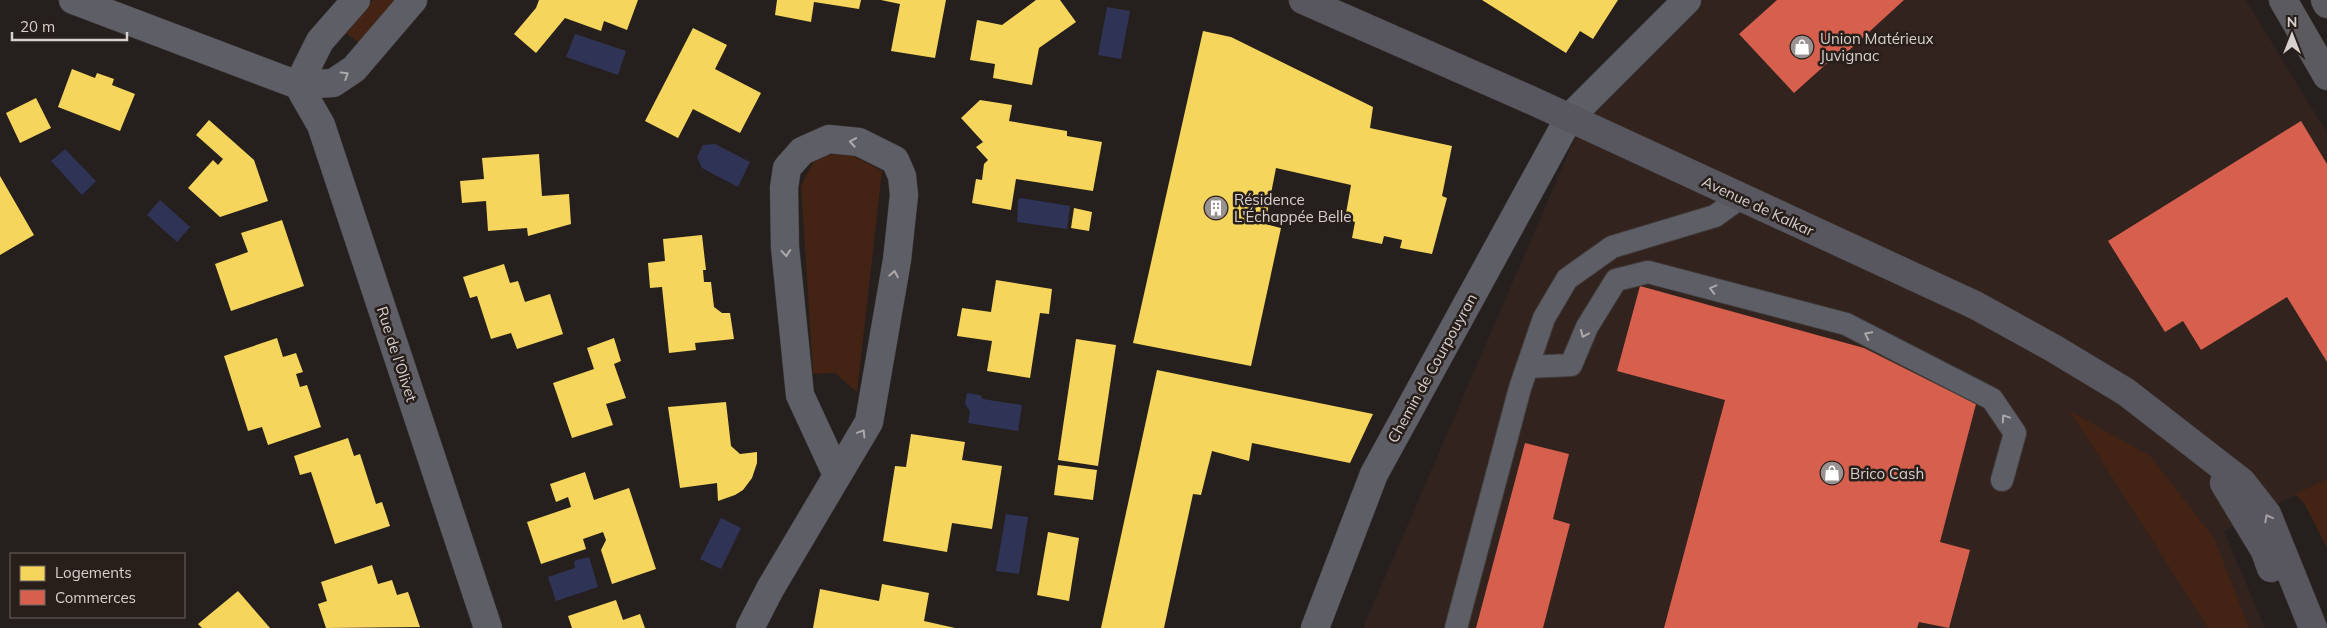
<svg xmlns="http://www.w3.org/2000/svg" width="2327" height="628" font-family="Mulish,sans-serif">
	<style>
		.built { fill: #32231e }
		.green { fill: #432314 }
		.water { fill: #2f3356 }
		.homes { fill: #f6d55c }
		.shops { fill: #d6604d }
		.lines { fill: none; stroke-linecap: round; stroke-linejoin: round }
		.lane-casing { stroke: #413d3b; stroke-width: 24 }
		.street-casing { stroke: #413d3b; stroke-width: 29 }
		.secondary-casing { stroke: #413d3b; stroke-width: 29 }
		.highway-casing { stroke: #413d3b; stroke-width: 29 }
		.lane { stroke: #5e5e67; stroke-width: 22 }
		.street { stroke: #5e5e67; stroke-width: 28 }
		.secondary { stroke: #58575f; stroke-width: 28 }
		.highway { stroke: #5b5a5e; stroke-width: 28 }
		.oneway { stroke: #ada8a9 }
		.oneway2 { stroke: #a4a0a1 }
		.labels { text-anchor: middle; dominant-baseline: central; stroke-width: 5; stroke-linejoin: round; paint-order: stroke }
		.poi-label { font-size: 15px; fill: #d7d0cd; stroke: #281f1b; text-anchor: start }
		.street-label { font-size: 15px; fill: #d7d0cd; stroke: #281f1b }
	</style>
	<rect width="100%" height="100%" fill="#25201e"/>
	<!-- built -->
	<path class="built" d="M 1687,0 L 2246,0 L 2327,133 L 2327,479 L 2224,531 L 2265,628 L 1363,628 L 1598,85 Z"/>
	<!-- green -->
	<path class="green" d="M 373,0 L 401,0 L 363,46 L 345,32 Z
		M 848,153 L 882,171 L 857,392 L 835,373 L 813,374 L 801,185 L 817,156 Z
		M 2070,411 L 2150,456 L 2214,538 L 2249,628 L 2208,628 Z
		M 2327,479 L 2327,548 L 2304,503 L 2295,494 Z"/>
	<!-- water -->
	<path class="water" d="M 1107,7 L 1130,11 L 1121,59 L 1098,55 Z
		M 575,34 L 626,51 L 618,75 L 566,57 Z
		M 715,144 L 750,162 L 738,187 L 702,168 L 697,157 L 703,145 Z
		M 65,149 L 96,181 L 82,195 L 51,161 Z
		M 1021,198 L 1070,206 L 1067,229 L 1017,222 L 1018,200 Z
		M 160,200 L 190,227 L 177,242 L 147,215 Z
		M 967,393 L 980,395 L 983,399 L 1022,405 L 1018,431 L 968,423 L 970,411 L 965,404 Z
		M 1006,514 L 1028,517 L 1019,574 L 996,571 Z
		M 721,518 L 741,528 L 721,569 L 700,559 Z
		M 589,557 L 598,587 L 556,601 L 548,577 L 575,568 L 574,561 Z"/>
	<!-- homes -->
	<path class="homes" d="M 539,0 L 638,0 L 627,30 L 604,21 L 601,31 L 565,18 L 536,53 L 514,34 L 536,8 Z
		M 777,0 L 861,0 L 859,9 L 814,2 L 811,22 L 775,15 Z
		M 881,0 L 946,0 L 935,58 L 891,51 L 900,4 Z
		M 1036,0 L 1060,0 L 1076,22 L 1039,48 L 1032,85 L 993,78 L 995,64 L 970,60 L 977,20 L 1002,25 Z
		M 1482,0 L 1618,0 L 1593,39 L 1580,31 L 1566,53 Z
		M 693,28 L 727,45 L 715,69 L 761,93 L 740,133 L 693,109 L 678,138 L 645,121 Z
		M 1203,31 L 1231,37 L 1373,107 L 1370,128 L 1452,146 L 1442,196 L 1447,198 L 1432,254 L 1400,248 L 1402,240 L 1384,236 L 1382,244 L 1352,238 L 1355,222 L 1345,219 L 1351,185 L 1276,168 L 1265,224 L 1281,228 L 1251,366 L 1133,343 Z
		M 72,69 L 95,78 L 97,73 L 114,79 L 112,85 L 135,94 L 120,131 L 58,107 Z
		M 36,98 L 51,128 L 20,143 L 6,113 Z
		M 980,100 L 1012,105 L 1009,121 L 1067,131 L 1067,136 L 1102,142 L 1093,191 L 1016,179 L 1011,210 L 972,203 L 976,179 L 982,180 L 984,164 L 988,160 L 976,147 L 983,142 L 961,118 Z
		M 209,120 L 254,160 L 268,201 L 220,217 L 188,188 L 213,160 L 218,165 L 223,159 L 196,135 Z
		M 539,154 L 542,196 L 569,194 L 571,224 L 528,236 L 527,228 L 488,231 L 486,201 L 462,203 L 460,181 L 484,179 L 482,158 Z
		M 0,176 L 34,235 L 0,255 Z
		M 1074,208 L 1092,212 L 1089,231 L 1071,228 Z
		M 282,220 L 304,286 L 231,311 L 215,264 L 248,252 L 241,233 Z
		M 702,235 L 706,270 L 703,270 L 704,282 L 711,282 L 714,307 L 722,313 L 730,313 L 734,339 L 695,343 L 696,350 L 669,353 L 662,287 L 650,288 L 648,263 L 665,261 L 663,239 Z
		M 504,264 L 510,283 L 518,281 L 525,302 L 550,294 L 563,334 L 517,349 L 511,333 L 491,339 L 477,296 L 470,298 L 463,277 Z
		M 996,280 L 1052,289 L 1049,314 L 1040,313 L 1030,378 L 987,371 L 992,341 L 957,336 L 962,308 L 991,312 Z
		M 277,338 L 283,357 L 296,353 L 303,372 L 296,374 L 300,387 L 307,385 L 321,427 L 268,445 L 262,427 L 248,431 L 224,356 Z
		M 614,338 L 621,361 L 614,364 L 626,398 L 606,404 L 613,425 L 572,438 L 553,383 L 594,369 L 587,348 Z
		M 1076,339 L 1116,345 L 1098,466 L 1058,460 Z
		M 1157,370 L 1373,414 L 1350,463 L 1252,443 L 1249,461 L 1212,451 L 1201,495 L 1193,494 L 1164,628 L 1101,628 Z
		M 726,402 L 731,446 L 740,454 L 757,452 L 757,463 L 752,478 L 743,490 L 735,495 L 718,501 L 717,483 L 680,488 L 668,407 Z
		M 911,434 L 965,442 L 962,460 L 1002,466 L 992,529 L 952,523 L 947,552 L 883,541 L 895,466 L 906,467 Z
		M 348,438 L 354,456 L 360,454 L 376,504 L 382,502 L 390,526 L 335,544 L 311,472 L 300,475 L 294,456 Z
		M 1058,465 L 1097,470 L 1093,500 L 1054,495 Z
		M 585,472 L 594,500 L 629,488 L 656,569 L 612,584 L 601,550 L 606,540 L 603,532 L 583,539 L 586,549 L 541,564 L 527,522 L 571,507 L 568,497 L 556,502 L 550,484 Z
		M 1048,532 L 1079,538 L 1069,601 L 1037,595 Z
		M 372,565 L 378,584 L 392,580 L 397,595 L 408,592 L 420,627 L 326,628 L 318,604 L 327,601 L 321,582 Z
		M 882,584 L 929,593 L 924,621 L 955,628 L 813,628 L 820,589 L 879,601 Z
		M 238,591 L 270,628 L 202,628 L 198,624 Z
		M 616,600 L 623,620 L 640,614 L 645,628 L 572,628 L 568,616 Z"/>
	<!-- shops -->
	<path class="shops" d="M 1777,0 L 1904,0 L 1846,53 L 1843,49 L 1794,93 L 1739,34 Z
		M 2301,121 L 2327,164 L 2327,362 L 2287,297 L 2201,350 L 2183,321 L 2165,332 L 2108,241 Z
		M 1640,286 L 1864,348 L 1976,404 L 1940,542 L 1970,550 L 1949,628 L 1919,622 L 1917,628 L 1664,628 L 1725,400 L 1617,371 Z
		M 1525,443 L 1569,454 L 1553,519 L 1570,524 L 1543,628 L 1476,628 Z"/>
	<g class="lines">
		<!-- lane casing -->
		<g class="lane-casing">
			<path id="lane" d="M 1527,367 L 1571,365 L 1587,327 L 1616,280 L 1648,272 L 1846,324 L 1992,399 L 2015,433 L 2002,480
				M 1456,628 L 1520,388 L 1544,318 L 1567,279 L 1612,247 L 1715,216 L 1740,198"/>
		</g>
		<!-- street casing -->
		<g class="street-casing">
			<path id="street" d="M 73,0 L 298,85 L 333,83 L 354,69 L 413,0
				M 298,85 L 321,125 L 488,628
				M 298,85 L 320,41 L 356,0
				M 750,628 L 770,589 L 869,422 L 897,260 L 904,195 L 902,176 L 895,160 L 859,142 L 829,139 L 802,151 L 787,168 L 784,188 L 785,247 L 800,395 L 837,475
				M 1315,628 L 1374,474 L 1569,118 L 1687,0"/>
		</g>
		<!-- secondary casing -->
		<g class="secondary-casing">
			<path id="secondary" d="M 1303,0 L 1533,101 L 1975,305 L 2053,348 L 2126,392 L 2242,482 L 2267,514 L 2313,628
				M 2224,483 L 2265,551 L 2271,568"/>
		</g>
		<!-- highway casing -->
		<g class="highway-casing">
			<path id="highway" d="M 2283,0 L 2327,76
				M 2325,0 L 2327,4"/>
		</g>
		<!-- lane -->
		<use href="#lane" class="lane"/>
		<!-- street -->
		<use href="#street" class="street"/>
		<!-- secondary -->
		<use href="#secondary" class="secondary"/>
		<!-- highway -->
		<use href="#highway" class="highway"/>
	</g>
	<!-- one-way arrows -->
	<defs><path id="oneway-chevron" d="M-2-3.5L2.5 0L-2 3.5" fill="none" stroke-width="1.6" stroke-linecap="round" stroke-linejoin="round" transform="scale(1.25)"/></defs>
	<g class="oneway">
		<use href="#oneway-chevron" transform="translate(345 75) rotate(-32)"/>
		<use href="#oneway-chevron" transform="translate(853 142) rotate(-170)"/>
		<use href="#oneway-chevron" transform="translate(786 253) rotate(85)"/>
		<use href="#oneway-chevron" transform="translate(894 274) rotate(-80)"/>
		<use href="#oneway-chevron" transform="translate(1713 289) rotate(-165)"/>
		<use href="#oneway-chevron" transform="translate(1584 334) rotate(113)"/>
		<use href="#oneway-chevron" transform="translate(1868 335) rotate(-153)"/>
		<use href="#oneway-chevron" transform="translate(2005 418) rotate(-124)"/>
		<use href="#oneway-chevron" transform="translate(862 433) rotate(-59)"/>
	</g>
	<use class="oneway2" href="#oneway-chevron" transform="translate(2268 518) rotate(-118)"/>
	<!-- icons -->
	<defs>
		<g id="shop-disc" transform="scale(1.25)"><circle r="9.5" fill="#999290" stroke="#281f1b"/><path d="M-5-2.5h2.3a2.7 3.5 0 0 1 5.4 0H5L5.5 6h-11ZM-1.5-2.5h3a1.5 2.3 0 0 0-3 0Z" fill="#fff"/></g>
		<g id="building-disc" transform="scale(1.25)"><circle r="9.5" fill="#999290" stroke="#281f1b"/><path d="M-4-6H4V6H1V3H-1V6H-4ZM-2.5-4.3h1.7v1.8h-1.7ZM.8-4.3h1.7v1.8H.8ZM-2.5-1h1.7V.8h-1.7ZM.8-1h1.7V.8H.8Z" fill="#fff"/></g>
	</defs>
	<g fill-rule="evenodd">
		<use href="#shop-disc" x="1802" y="47"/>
		<use href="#building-disc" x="1216" y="208"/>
		<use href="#shop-disc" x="1832" y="473"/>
	</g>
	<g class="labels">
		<!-- poi labels -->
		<g class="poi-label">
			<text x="1820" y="38">Union Matérieux<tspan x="1820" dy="17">Juvignac</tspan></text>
			<text x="1234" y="199">Résidence<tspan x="1234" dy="17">L'Échappée Belle</tspan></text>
			<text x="1850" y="473">Brico Cash</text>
		</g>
		<!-- street labels -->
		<g class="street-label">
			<text transform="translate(1758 206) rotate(25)">Avenue de Kalkar</text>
			<text transform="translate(397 354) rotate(72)">Rue de l'Olivet</text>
			<text transform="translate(1432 368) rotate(-61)">Chemin de Courpouyran</text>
		</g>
	</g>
	<!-- legend -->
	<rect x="10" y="553" width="175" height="65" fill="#281f1b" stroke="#6e6662"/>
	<rect x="20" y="566" width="25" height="15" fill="#f6d55c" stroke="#6e6662"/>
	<text x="55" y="578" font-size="15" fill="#d7d0cd">Logements</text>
	<rect x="20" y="590" width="25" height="15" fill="#d6604d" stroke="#6e6662"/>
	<text x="55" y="603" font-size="15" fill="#d7d0cd">Commerces</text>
	<!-- north arrow -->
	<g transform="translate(2292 35)" stroke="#281f1b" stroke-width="4" paint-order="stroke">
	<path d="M0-4L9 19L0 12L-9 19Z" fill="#d7d0cd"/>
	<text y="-8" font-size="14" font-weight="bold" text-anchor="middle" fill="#d7d0cd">N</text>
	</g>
	<!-- scale -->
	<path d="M12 32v8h115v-8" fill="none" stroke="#d7d0cd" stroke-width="2.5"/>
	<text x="20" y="32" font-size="15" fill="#d7d0cd" stroke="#281f1b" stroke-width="4" paint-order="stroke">20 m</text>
</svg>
